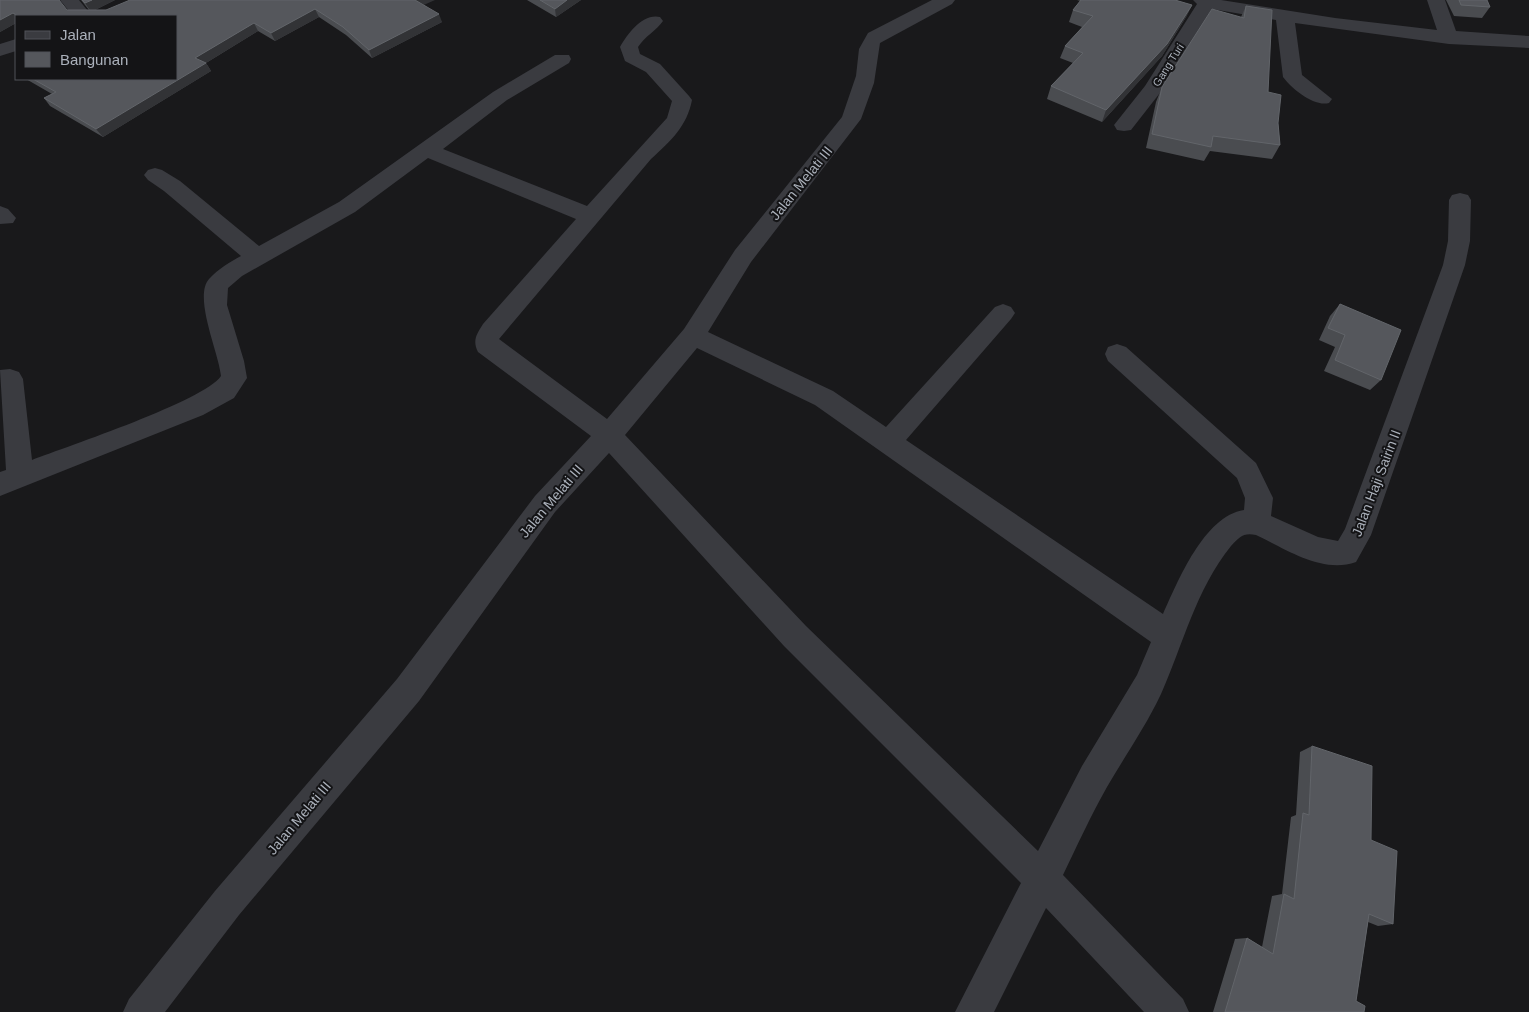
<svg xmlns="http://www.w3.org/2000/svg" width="1529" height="1012" font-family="Arial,sans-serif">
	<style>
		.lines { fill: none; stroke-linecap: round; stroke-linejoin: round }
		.street { fill: #3a3b40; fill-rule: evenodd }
		.wall { fill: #4a4c50 }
		.shaded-wall { fill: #323336 }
		.building { fill: #55575c; stroke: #62656a }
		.labels { text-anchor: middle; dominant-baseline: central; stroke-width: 4; stroke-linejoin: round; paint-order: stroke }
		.far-street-label { font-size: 11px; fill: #abb1bb; stroke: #141416 }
		.street-label { font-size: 14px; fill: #abb1bb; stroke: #141416 }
	</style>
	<rect width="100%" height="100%" fill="#19191b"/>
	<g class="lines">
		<!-- street -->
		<path class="street" d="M 60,0 L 79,0 L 92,16 L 73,16 Z
			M 932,0 L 955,0 L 952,4 L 880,43 L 874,83 L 861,119 L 751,262 L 708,332 L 833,391 L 886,427 L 995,307 L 1003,304 L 1011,307 L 1015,313 L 1011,319 L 906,440 L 1163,614 C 1178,581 1204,516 1244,510 L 1245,498 L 1237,478 L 1108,361 L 1105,354 L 1108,347 L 1117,344 L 1126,347 L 1256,463 L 1273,498 L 1271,516 L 1318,537 L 1338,541 L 1345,529 L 1443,265 L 1448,241 L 1449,200 L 1452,195 L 1460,193 L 1468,195 L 1471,200 L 1470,241 L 1465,265 L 1371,535 L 1356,562 C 1322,574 1286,549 1256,535 C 1244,532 1239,537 1231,546 C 1196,589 1183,645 1161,694 C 1146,726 1125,756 1107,787 C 1091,815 1077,846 1063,875 L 1183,999 L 1189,1012 L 1144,1012 L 1046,908 L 994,1012 L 955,1012 L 1021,883 L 784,646 L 609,453 L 555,512 L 419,701 L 239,915 L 165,1012 L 123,1012 L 129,999 L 215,891 L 397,679 L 535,496 L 591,436 L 478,352 C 472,340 477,334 483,324 L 576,219 L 428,158 L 355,212 L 242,276 L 228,288 L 227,305 L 244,361 L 247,378 L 234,398 L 203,415 L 0,496 L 0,472 L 6,470 L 0,370 L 10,369 L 19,372 L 23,379 L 32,460 C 68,446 204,401 221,376 C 219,353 193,297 209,279 C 218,269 230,262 241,256 L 164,191 L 148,180 L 144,175 L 148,170 L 155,168 L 162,170 L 180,181 L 259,246 L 339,202 L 493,92 L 555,55 L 569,55 L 571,59 L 569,63 L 507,100 L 443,149 L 587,206 L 667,118 L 672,101 L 646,72 L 625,61 L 620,47 C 628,33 643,13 660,17 L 663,21 C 656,31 645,36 638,47 L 640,54 L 660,64 L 689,96 L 692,100 C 687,126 671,141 651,159 L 499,339 L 607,419 L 684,329 L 735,250 L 842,117 L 856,76 L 859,49 L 868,33 ZM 697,348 L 815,405 L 1151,642 L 1137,675 L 1082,766 L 1038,851 L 806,626 L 625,435 Z
			M 1193,0 L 1221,0 L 1335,18 L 1437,30 L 1427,0 L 1445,0 L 1456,31 L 1529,36 L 1529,48 L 1449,44 L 1295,23 L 1302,75 L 1332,99 L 1329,103 C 1314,107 1292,89 1283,77 L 1276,20 L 1212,9 L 1163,89 L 1131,130 L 1124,131 L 1117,130 L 1114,125 L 1145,86 L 1197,4 Z
			M 16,39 L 16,51 L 0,56 L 0,44 Z
			M 0,206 L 8,209 L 16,218 L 13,223 L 0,224 Z"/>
	</g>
	<!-- wall -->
	<path class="wall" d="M 0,0 L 67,10 L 89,10 L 81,0 L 115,0 L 95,10 L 424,5 L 442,22 L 372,58 L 346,35 L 319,17 L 275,41 L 258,31 L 206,63 L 211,71 L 103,137 L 50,106 L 44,98 L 52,94 L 26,79 L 176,79 L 176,16 L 16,16 L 16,23 L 0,32 Z
		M 527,0 L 581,0 L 556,17 Z
		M 1077,0 L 1175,0 L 1192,5 L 1186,17 L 1162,56 L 1102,122 L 1047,99 L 1051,86 L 1073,63 L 1060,58 L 1065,46 L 1082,27 L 1069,22 L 1073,10 L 1080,1 Z
		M 1446,0 L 1487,0 L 1490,7 L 1482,18 L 1454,16 Z
		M 1246,6 L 1268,92 L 1278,123 L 1280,145 L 1272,159 L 1210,151 L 1204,161 L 1146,148 L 1156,102 L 1162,87 L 1241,17 Z
		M 1340,304 L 1381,380 L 1370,390 L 1324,371 L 1335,347 L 1319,340 L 1330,316 Z
		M 1312,746 L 1371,840 L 1393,924 L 1378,926 L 1368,922 L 1356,1001 L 1364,1012 L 1213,1012 L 1235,939 L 1247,938 L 1262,947 L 1272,896 L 1282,894 L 1291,817 L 1296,815 L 1300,752 Z"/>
	<!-- shaded-wall -->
	<path class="shaded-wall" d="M 92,0 L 115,0 L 91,12 L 85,3 Z
		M 414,0 L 435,0 L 417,8 Z
		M 567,0 L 581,0 L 556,17 L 555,9 Z
		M 1192,5 L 1186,17 L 1162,56 L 1102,122 L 1106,110 Z
		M 315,9 L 319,17 L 275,41 L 271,33 Z
		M 13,13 L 16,17 L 16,23 L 0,32 L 0,20 Z
		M 439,14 L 442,22 L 372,58 L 369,50 Z
		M 254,23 L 258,31 L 201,66 L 206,63 L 211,71 L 103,137 L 96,129 L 195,58 Z"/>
	<!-- building -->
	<path class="building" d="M 0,0 L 59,0 L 67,10 L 106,10 L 130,0 L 415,0 L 439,14 L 369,50 L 343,27 L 315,9 L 271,33 L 254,23 L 195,58 L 206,63 L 96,129 L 44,98 L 56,92 L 33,79 L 176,79 L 176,16 L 18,16 L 13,13 L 0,20 Z
		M 82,0 L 92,0 L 85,3 Z
		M 540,0 L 567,0 L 555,9 Z
		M 1081,0 L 1175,0 L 1192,5 L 1167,44 L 1106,110 L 1051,86 L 1083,53 L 1065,46 L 1093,16 L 1073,10 Z
		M 1459,0 L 1487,0 L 1490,7 L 1461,5 Z
		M 1246,6 L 1272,10 L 1268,92 L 1281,95 L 1278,123 L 1280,145 L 1213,136 L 1211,147 L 1152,134 L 1162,87 L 1212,9 L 1244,18 Z
		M 1340,304 L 1401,330 L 1381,380 L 1335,360 L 1345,335 L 1328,328 Z
		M 1312,746 L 1372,766 L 1371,840 L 1397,851 L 1393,924 L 1369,914 L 1356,1001 L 1365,1006 L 1364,1012 L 1225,1012 L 1247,938 L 1273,954 L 1284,894 L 1294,899 L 1303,813 L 1309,815 Z"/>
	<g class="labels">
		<!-- far-street labels -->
		<g class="far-street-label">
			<text transform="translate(1168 65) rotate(-58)">Gang Turi</text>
		</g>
		<!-- street labels -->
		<g class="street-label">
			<text transform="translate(801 183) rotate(-51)">Jalan Melati III</text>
			<text transform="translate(1376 483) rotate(-69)">Jalan Haji Sairin II</text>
			<text transform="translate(551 501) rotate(-50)">Jalan Melati III</text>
			<text transform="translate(299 818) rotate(-50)">Jalan Melati III</text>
		</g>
	</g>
	<!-- legend -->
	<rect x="15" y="15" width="162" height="65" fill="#141416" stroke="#505358"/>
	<rect x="25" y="31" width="25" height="8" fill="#3a3b40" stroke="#505358"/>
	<text x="60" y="40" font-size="15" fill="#abb1bb">Jalan</text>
	<rect x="25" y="52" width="25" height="15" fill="#55575c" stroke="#505358"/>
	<text x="60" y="65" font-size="15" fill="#abb1bb">Bangunan</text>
</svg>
